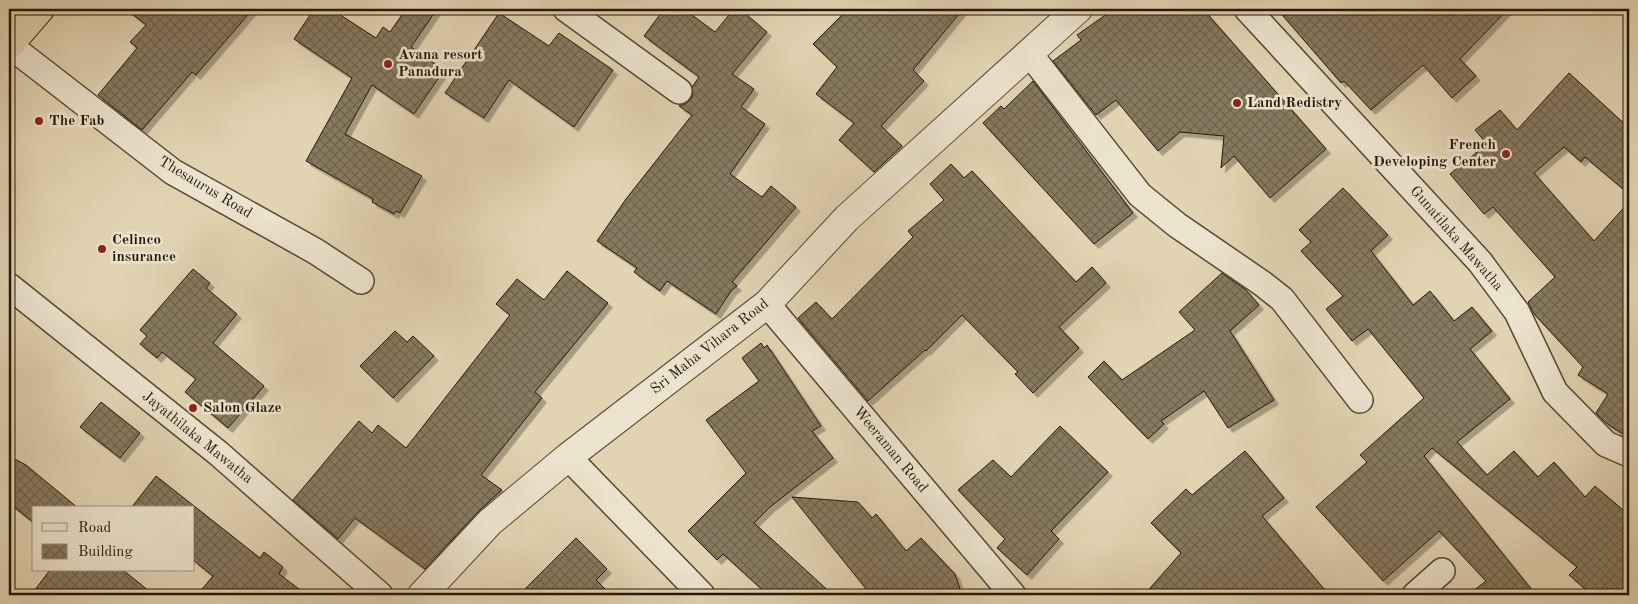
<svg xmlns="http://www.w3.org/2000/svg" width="1638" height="604" font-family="'Old Standard TT',serif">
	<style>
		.building { fill: url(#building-cross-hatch); stroke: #241809; filter: url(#shadow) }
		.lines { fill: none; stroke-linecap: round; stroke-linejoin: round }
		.minor-casing { stroke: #544734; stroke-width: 28 }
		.tertiary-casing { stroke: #544734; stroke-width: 30 }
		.trunk-casing { stroke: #241809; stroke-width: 30 }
		.minor { stroke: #ece3ce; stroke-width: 25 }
		.tertiary { stroke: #ece3ce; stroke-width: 28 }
		.trunk { stroke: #e2d4b3; stroke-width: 28 }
		.poi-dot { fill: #8f2418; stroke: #ece3ce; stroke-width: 2 }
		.labels { text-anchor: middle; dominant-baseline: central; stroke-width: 5; stroke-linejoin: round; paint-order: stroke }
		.poi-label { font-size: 15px; font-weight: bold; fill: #241809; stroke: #ece3ce; text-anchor: start }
		.street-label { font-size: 15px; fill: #241809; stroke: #ece3ce }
	</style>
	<defs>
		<pattern id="building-cross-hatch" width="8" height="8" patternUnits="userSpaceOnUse" patternTransform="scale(1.25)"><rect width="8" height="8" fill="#877a61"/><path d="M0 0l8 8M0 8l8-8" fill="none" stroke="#6e634e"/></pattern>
		<filter id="shadow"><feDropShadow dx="4.5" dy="4.5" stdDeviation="0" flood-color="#0004"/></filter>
	</defs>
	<rect width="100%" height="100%" fill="#e2d4b3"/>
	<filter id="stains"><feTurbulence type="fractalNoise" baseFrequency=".004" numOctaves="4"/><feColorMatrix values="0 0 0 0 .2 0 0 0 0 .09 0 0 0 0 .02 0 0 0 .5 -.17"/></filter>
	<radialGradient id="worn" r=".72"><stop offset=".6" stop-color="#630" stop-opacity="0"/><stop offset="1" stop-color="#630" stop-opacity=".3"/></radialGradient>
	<!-- building -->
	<path class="building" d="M 126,9 L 253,9 L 196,75 L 192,72 L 142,130 L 98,95 L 137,48 L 130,42 L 146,25 Z
		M 314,9 L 331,9 L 376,38 L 383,27 L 390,32 L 406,9 L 437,9 L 411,47 L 444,70 L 414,114 L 372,85 L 345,134 L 422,176 L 400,213 L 396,211 L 394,214 L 372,202 L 373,199 L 306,161 L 352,78 L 294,39 Z
		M 664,9 L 684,9 L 715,32 L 734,9 L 740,9 L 767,32 L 732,74 L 754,89 L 741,107 L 765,124 L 730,174 L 762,197 L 771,186 L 796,207 L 732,282 L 737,286 L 731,291 L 716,314 L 667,281 L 660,291 L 634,272 L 637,268 L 597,241 L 626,199 L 692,115 L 679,106 L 685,104 L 691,99 L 693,93 L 692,87 L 699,77 L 644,36 Z
		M 848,9 L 963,9 L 913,70 L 924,81 L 881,126 L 902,146 L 874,172 L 839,140 L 854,123 L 816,94 L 837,67 L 813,44 Z
		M 1114,9 L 1203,9 L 1326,149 L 1270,198 L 1234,156 L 1221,168 L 1224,136 L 1180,132 L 1158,151 L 1116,100 L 1096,115 L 1053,61 L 1081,40 L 1077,35 Z
		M 1277,9 L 1508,9 L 1460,59 L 1476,76 L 1452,98 L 1423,65 L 1371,110 L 1344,81 L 1341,83 Z
		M 499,13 L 549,46 L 559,33 L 613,70 L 574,127 L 509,80 L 484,118 L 445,93 Z
		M 1569,73 L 1629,128 L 1629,194 L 1585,157 L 1581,162 L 1564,147 L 1534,173 L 1594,241 L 1629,202 L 1629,438 L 1606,423 L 1596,413 L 1608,394 L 1578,375 L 1583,367 L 1534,314 L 1528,302 L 1555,277 L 1493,207 L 1484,214 L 1450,174 L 1487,144 L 1475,130 L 1500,110 L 1517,130 Z
		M 1033,81 L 1133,213 L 1094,244 L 983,123 L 1001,106 L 1004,109 Z
		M 951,164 L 964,178 L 972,171 L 1076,282 L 1092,267 L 1106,283 L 1059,327 L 1079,348 L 1033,393 L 1015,374 L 1018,372 L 962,315 L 926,351 L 925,350 L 868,401 L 798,318 L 816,302 L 832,319 L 913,237 L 908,231 L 944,200 L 930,184 Z
		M 1343,188 L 1388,235 L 1371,251 L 1413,305 L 1430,291 L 1454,321 L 1472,307 L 1492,331 L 1470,349 L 1510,399 L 1457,442 L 1487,475 L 1514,451 L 1538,477 L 1554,462 L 1585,497 L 1595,486 L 1629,515 L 1629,595 L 1592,595 L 1569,575 L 1577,567 L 1432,448 L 1424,456 L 1536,595 L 1468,595 L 1486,581 L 1439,531 L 1383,581 L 1316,507 L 1367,462 L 1360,455 L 1424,398 L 1368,329 L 1352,341 L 1326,309 L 1343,296 L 1301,251 L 1311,242 L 1299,230 Z
		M 193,269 L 210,283 L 206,288 L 237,314 L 213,343 L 264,386 L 228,428 L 185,392 L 196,379 L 162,352 L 157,358 L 140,344 L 147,336 L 140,330 Z
		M 567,271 L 608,303 L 535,392 L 542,398 L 481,475 L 502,490 L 479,511 L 425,569 L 355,518 L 338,539 L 293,500 L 359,421 L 372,433 L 378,425 L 406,448 L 510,315 L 496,304 L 517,279 L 544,300 Z
		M 1222,273 L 1246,290 L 1259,305 L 1230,331 L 1274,400 L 1228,428 L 1204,391 L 1161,421 L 1164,424 L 1148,439 L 1088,377 L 1104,361 L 1122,380 L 1195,330 L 1179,312 Z
		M 395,331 L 407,342 L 413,336 L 434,356 L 393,398 L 360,366 Z
		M 761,343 L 764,348 L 767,345 L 821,426 L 812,431 L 833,458 L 770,507 L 754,523 L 833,595 L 768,595 L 723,554 L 717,560 L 688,531 L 746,473 L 706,420 L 759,381 L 742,358 Z
		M 101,402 L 140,433 L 120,458 L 80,427 Z
		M 1060,426 L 1108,472 L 1051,531 L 1059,539 L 1027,575 L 997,548 L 1005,539 L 958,490 L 993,460 L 1011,477 Z
		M 1245,451 L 1284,498 L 1262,516 L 1329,595 L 1144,595 L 1181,553 L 1151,523 L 1186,489 L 1192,495 Z
		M 9,456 L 26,465 L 78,508 L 34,508 L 34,523 L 9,503 Z
		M 156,476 L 260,558 L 264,552 L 283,567 L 279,574 L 307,595 L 197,595 L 213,576 L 194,561 L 194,508 L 131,508 Z
		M 792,497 L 858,502 L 872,518 L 876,514 L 906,551 L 921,538 L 955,574 L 962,595 L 871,595 Z
		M 576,538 L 607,569 L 596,580 L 611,595 L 519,595 Z
		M 50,570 L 123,570 L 154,595 L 31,595 Z"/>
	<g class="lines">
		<!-- minor casing -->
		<g class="minor-casing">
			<path id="minor" d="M 566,9 L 679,91
				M 1247,9 L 1480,262 L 1517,312 L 1555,392 L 1606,444 L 1629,454
				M 9,45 L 173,172 L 315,251 L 361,281
				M 1029,53 L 1140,195 L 1177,225 L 1263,284 L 1282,299 L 1360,400
				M 9,286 L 218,453 L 380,595
				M 767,304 L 1013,595
				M 568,457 L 702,595
				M 1415,595 L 1442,571"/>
		</g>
		<!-- tertiary casing -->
		<g class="tertiary-casing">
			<path id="tertiary" d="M 422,595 L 490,522 L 568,457 L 767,304 L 847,218 L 1078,9"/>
		</g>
		<!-- trunk casing -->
		<g class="trunk-casing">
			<path id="trunk" d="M 9,45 L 40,9"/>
		</g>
		<!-- minor -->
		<use href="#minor" class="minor"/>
		<!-- tertiary -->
		<use href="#tertiary" class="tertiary"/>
		<!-- trunk -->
		<use href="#trunk" class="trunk"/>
	</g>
	<!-- markers -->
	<g class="poi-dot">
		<circle cx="388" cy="64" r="5"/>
		<circle cx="1237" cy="103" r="5"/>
		<circle cx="39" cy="121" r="5"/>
		<circle cx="1506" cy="154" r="5"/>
		<circle cx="102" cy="249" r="5"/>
		<circle cx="193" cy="408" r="5"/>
	</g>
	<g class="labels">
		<!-- poi labels -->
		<g class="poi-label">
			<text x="398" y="55">Avana resort<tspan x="398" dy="17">Panadura</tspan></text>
			<text x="1247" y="103">Land Redistry</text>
			<text x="49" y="121">The Fab</text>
			<text x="1496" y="145" text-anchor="end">French<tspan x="1496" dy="17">Developing Center</tspan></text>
			<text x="112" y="240">Celinco<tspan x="112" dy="17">insurance</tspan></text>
			<text x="203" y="408">Salon Glaze</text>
		</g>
		<!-- street labels -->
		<g class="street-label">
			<text transform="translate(205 188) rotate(31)">Thesaurus Road</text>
			<text transform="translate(1456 239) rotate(49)">Gunatilaka Mawatha</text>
			<text transform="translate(710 347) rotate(-38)">Sri Maha Vihara Road</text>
			<text transform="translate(197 438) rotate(39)">Jayathilaka Mawatha</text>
			<text transform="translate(890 450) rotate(50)">Weeraman Road</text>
		</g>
	</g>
	<!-- margin -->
	<rect width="1638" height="604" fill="none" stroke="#e2d4b3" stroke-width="30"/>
	<rect x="10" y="10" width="1618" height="584" fill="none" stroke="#241809" stroke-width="2.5"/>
	<rect x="15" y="15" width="1608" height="574" fill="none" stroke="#241809"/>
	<!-- legend -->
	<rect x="32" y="506" width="162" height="65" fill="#ece3ce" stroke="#9c927f"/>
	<rect x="42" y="523" width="25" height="8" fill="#ece3ce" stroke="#9c927f"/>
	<text x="78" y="532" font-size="15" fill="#241809">Road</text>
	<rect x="42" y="544" width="25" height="15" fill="url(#building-cross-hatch)" stroke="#9c927f"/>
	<text x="78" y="556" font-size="15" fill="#241809">Building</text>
	<rect width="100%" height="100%" filter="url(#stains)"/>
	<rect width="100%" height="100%" fill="url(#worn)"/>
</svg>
